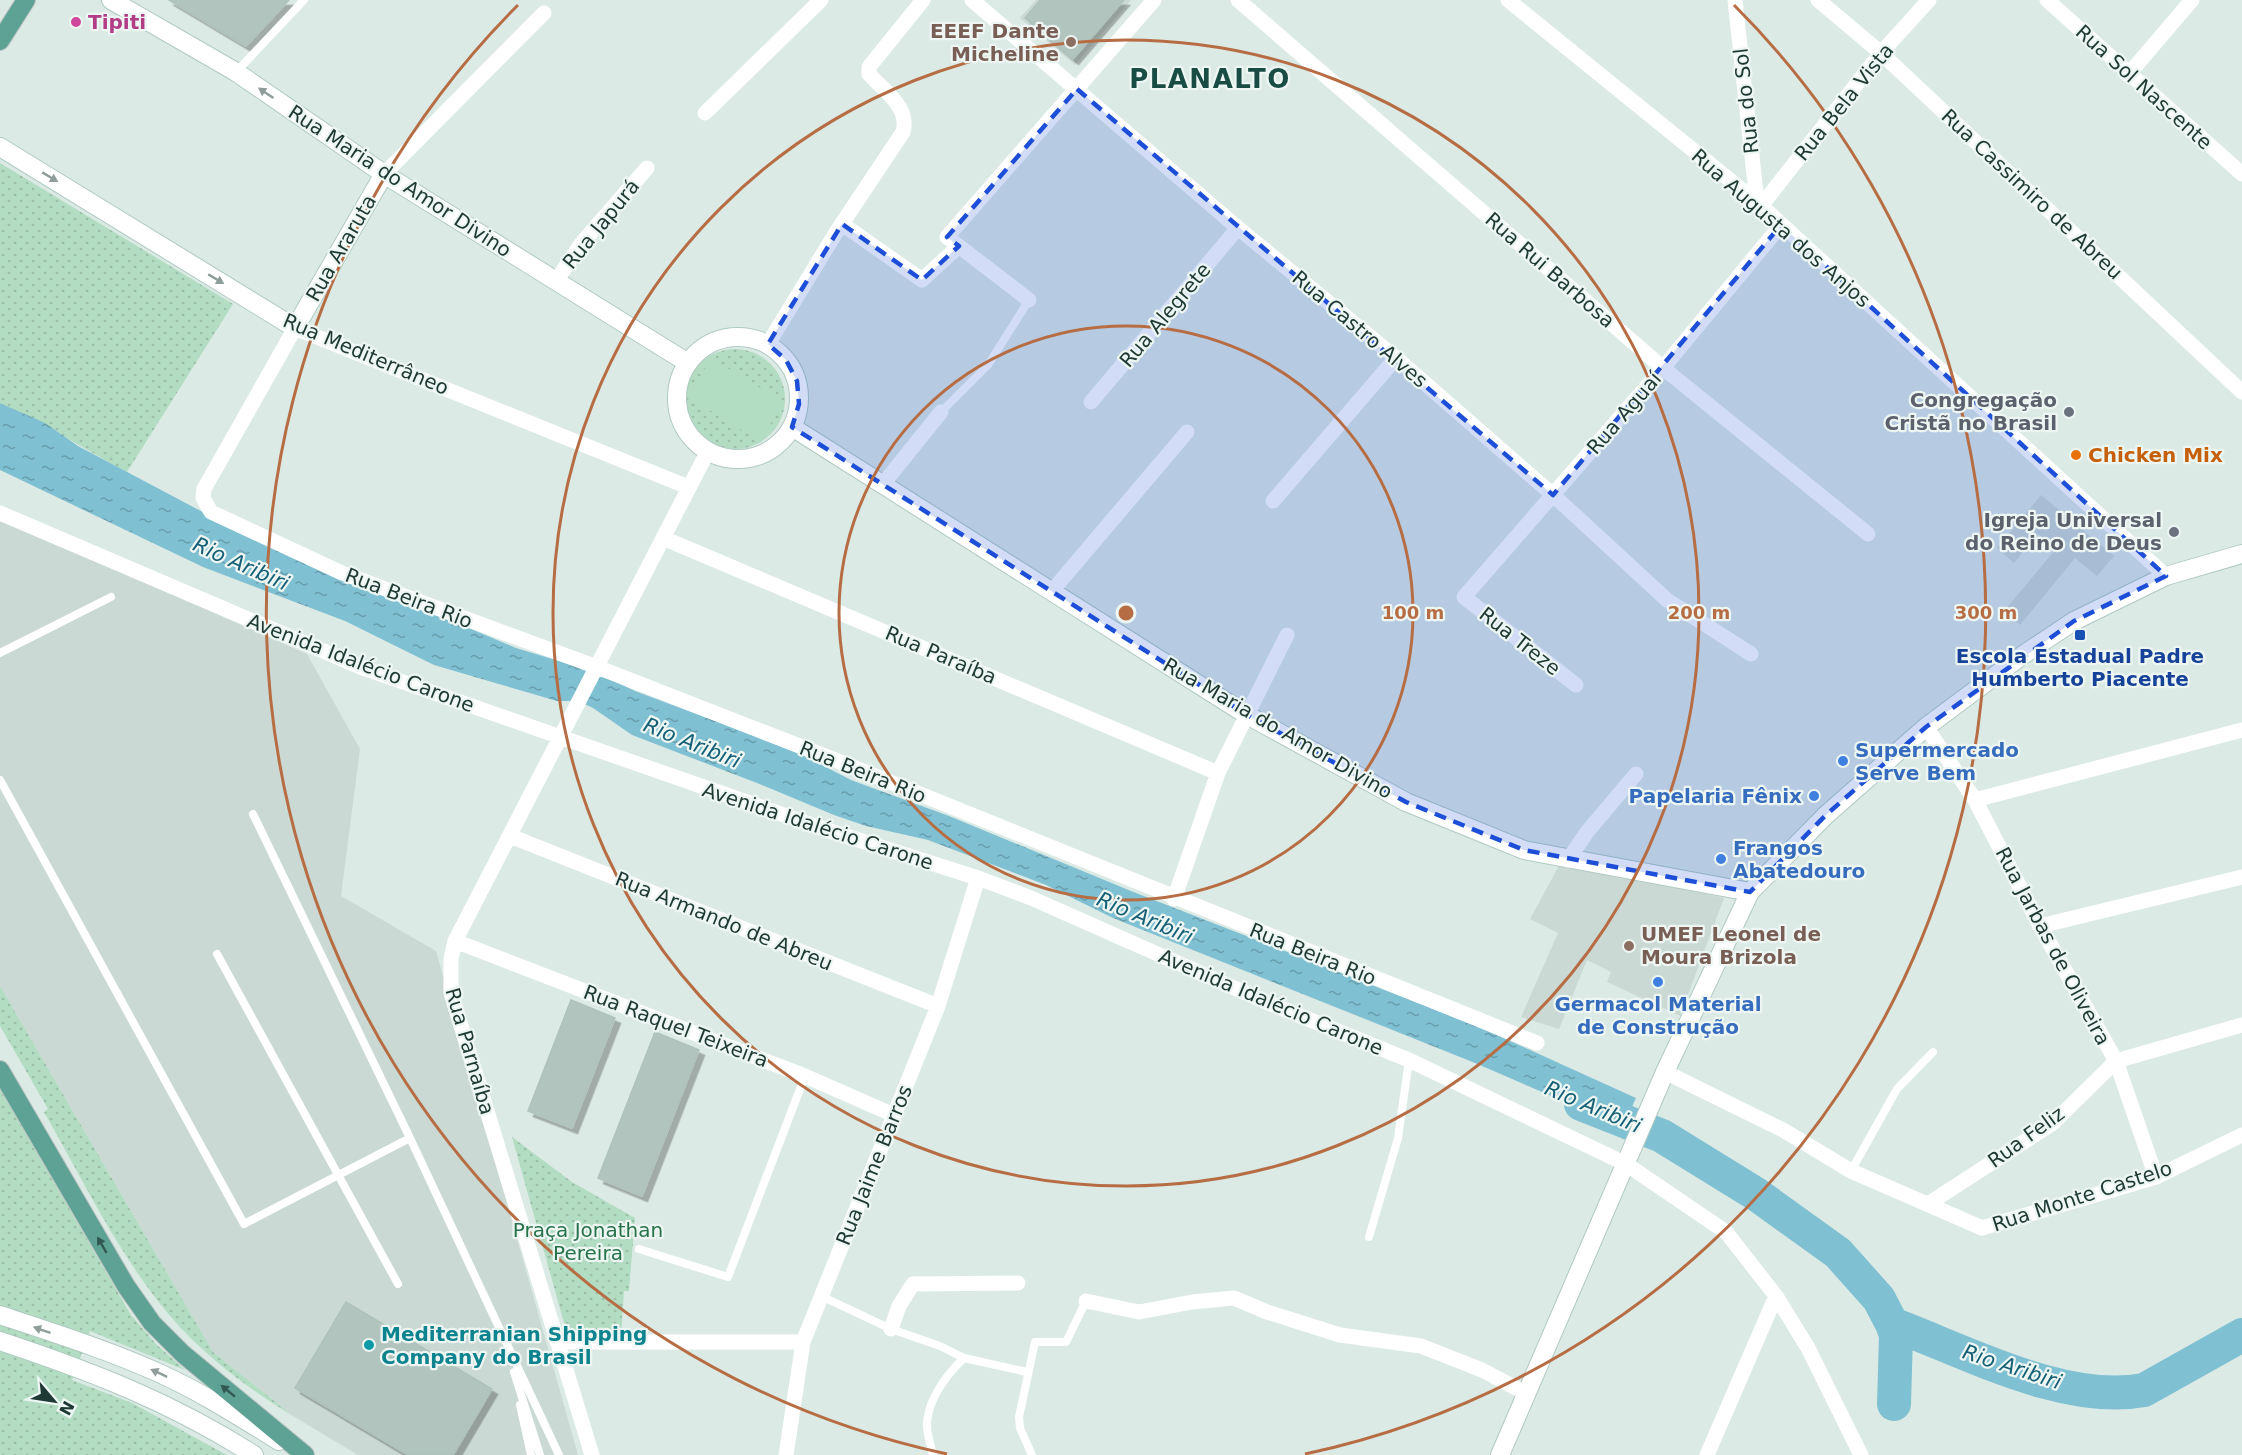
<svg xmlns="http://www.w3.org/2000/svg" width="2242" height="1455" font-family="'DejaVu Sans',sans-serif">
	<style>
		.built { fill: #cbd9d4 }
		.green { fill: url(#green-dots) }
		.pitch { fill: #b3ddc2 }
		.water { fill: url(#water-ripples) }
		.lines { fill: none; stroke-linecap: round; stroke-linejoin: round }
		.river { stroke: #80c0d3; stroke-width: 34 }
		.building { fill: #b2c4be; stroke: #afc3bc; stroke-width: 1.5; filter: url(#shadow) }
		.secondary-casing { stroke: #afcac2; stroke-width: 20 }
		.primary-casing { stroke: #bcc4c2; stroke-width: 20 }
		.lane { stroke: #fff; stroke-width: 8 }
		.street { stroke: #fff; stroke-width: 15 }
		.secondary { stroke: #fff; stroke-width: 18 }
		.primary { stroke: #5ea295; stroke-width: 18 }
		.oneway { fill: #8e9c9a }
		.oneway2 { fill: #315851 }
		.marked { fill: #1d4ed8; fill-opacity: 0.2; stroke: #1d4ed8; stroke-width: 4.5; stroke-dasharray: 12 8; stroke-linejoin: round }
		.ring { fill: none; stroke: #b76d44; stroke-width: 3 }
		.hotel-dot { fill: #d1479c; stroke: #edf6f2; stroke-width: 2 }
		.education-dot { fill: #8d6e63; stroke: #edf6f2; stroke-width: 2 }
		.worship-dot { fill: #6b7280; stroke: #edf6f2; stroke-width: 2 }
		.food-dot { fill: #e8710a; stroke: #edf6f2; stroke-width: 2 }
		.transit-dot { fill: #1a4fb4; stroke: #edf6f2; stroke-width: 2 }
		.shop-dot { fill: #3f7fe0; stroke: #edf6f2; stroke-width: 2 }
		.culture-dot { fill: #0f9aa8; stroke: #edf6f2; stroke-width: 2 }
		.labels { text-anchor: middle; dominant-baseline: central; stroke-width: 4.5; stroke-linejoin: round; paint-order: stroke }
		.hotel-label { font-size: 20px; font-weight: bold; fill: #b23c85; stroke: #edf6f2; text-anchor: start }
		.education-label { font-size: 20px; font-weight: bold; fill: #785e54; stroke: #edf6f2; text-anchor: end }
		.street-label { font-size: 20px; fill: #1e3934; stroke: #edf6f2 }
		.worship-label { font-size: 20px; font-weight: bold; fill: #5b616d; stroke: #edf6f2; text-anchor: end }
		.food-label { font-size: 20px; font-weight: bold; fill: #c56008; stroke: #edf6f2; text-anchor: start }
		.transit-label { font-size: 20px; font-weight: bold; fill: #164399; stroke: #edf6f2 }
		.shop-label { font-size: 20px; font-weight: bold; fill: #366cbe; stroke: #edf6f2; text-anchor: start }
		.park-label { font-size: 20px; fill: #267249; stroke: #edf6f2 }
		.culture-label { font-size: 20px; font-weight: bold; fill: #0d838f; stroke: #edf6f2; text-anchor: start }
		.water-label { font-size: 21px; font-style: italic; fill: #166077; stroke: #edf6f2 }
		.district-label { font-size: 26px; font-weight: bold; letter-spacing: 1.5px; fill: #194c43; stroke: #edf6f2 }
		.centre { fill: #b76d44; stroke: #edf6f2; stroke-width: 3 }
		.ring-label { font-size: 18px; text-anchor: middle; font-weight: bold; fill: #b76d44; stroke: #edf6f2; stroke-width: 4.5; stroke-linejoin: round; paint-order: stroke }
	</style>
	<defs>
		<pattern id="green-dots" width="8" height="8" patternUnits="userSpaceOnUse" patternTransform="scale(1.5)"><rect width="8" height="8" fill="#b3ddc2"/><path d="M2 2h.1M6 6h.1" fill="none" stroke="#9abea7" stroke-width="1.8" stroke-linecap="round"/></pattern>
		<pattern id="water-ripples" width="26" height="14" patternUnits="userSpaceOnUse" patternTransform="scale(1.5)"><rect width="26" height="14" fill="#80c0d3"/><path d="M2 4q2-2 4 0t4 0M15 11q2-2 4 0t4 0" fill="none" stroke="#689dac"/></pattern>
		<filter id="shadow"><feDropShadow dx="5.5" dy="5.5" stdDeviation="0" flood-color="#0004"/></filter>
	</defs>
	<rect width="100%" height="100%" fill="#dceae5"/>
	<!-- built -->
	<path class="built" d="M 1036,0 L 1131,0 L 1075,65 L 1020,18 Z
		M 2041,495 L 2114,556 L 2097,576 L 2075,558 L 2020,625 L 2004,611 L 2056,549 L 2038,534 L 2014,563 L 1997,548 Z
		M 0,519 L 307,654 L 360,749 L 341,896 L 436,951 L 578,1455 L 358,1455 L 293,1416 L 213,1352 L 0,986 Z
		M 1561,862 L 1724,898 L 1680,1016 L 1607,982 L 1611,972 L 1587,960 L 1559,1029 L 1521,1017 L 1558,933 L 1530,919 Z"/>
	<!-- green -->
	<path class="green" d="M 0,163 L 233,304 L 127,472 C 83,449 45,423 0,403 Z
		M685 399a50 50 0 1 1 100 0a50 50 0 1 1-100 0Z
		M 0,986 L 213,1352 L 293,1416 C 242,1385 194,1348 157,1300 C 113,1243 80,1175 44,1112 L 48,1109 L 0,1026 Z
		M 0,1089 L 131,1315 L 156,1344 L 185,1370 L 90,1331 L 72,1380 L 132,1403 L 227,1455 L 0,1455 Z
		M 512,1137 L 572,1182 L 635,1218 L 629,1291 L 624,1291 L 621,1335 L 570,1335 L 566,1330 Z"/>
	<!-- pitch -->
	<path class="pitch" d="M 711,358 L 784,402 L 760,441 L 688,397 Z"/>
	<!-- water -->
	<path class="water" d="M 0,403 L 45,423 L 78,446 L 231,527 L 516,648 L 592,671 L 635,691 L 793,750 L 851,780 L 949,816 L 1131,891 L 1479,1027 L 1636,1098 L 1623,1127 L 1475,1063 L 1113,918 L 1046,885 L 928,840 L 866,826 L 834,815 L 757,783 L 632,735 L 593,708 L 578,701 L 557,701 L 434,665 L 345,621 L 203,567 L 0,470 Z"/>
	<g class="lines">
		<!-- river -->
		<path class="river" d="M 1581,1104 L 1662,1136 L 1756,1194 L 1838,1253 L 1879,1299 L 1892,1324 L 1896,1335 L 1894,1404
			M 1892,1324 C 1965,1351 2064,1405 2144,1390 L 2242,1335"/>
	</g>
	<!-- building -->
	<path class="building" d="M 169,0 L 289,0 L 246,46 Z
		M 1040,0 L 1124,0 L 1073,59 L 1025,18 Z
		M 571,1000 L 615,1018 L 572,1128 L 528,1111 Z
		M 655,1032 L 699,1050 L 642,1196 L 598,1178 Z
		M 346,1302 L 492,1389 L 453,1455 L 408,1455 L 295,1388 Z"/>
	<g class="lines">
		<!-- secondary casing -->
		<g class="secondary-casing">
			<path id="secondary" d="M 111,0 L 236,72 L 384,174 L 688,363
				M 0,147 L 295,328 L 384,174
				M677 398a61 61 0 1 1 122 0a61 61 0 1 1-122 0Z
				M 792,427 L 1247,715 L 1406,802 L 1524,850 L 1750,892
				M 0,1315 C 54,1333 108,1350 159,1373 C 201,1392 240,1417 279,1441
				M 0,1341 C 93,1372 171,1402 254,1455
				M 1500,1455 L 1665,1072 L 1750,892 L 1826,815 L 1926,727 L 2020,657 L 2074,621 L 2166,576 L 2242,554"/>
		</g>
		<!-- primary casing -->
		<g class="primary-casing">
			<path id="primary" d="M 0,41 L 26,0
				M 0,1070 L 126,1286 L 152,1323 L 183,1354 L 305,1455"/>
		</g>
		<!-- lane -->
		<path class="lane" d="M 237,71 L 304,0
			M 941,412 L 988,365 L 1029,300
			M 0,653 L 111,597
			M 0,780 L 244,1224 L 410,1138
			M 253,814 L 410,1138 L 559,1455
			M 217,954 L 398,1284
			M 1851,1171 L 1897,1089 L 1933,1052
			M 1369,1237 L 1398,1138 L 1409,1060
			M 639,1249 L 728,1277 L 805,1076
			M 821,1296 L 891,1329 L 940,1346 L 964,1358 L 1027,1372
			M 514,1372 L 540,1455
			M 520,1405 L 531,1455
			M 933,1455 C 931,1445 926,1433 927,1422 C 929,1398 947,1374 964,1358
			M 1032,1455 L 1020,1428 L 1019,1417 L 1035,1342 L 1066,1342 L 1086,1301"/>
		<!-- street -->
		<path class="street" d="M 972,0 L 1238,228 L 1396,358 L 1553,495 L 1667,600 L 1751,654
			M 1238,0 L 1663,368 L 1868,534
			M 1508,0 L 1757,202 L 2166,576
			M 1735,0 L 1757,202
			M 1818,0 L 1881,53 L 2242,392
			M 2047,0 L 2242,174
			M 2128,75 L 2192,0
			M 705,113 L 821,0
			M 384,174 L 544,13
			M 1761,206 L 1881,53 L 1929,0
			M 842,224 L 922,280 L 959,246
			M 556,281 L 581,244 L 647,168
			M 1029,300 L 947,237 L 1154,0
			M 768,344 L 837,231 L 903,132 C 910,107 885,92 869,74 L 869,67 L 923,0
			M 1091,402 L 1238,228
			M 883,484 L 941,412
			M 688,487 L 295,328 L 204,489 L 203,498 L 211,512 L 342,573 L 597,667 L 848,765 L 1537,1043
			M 1273,501 L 1396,358
			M 0,513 L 363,668 L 824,829 L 978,878 L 1031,898 L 1266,1002 L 1409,1060 L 1626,1164 L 1726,1232 L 1776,1296 L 1808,1348 L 1861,1455
			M 663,538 L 1218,773
			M 1052,591 L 1187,432
			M 1576,685 L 1464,597 L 1663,368 L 1781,225
			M 1926,727 L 1975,800 L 2040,926 L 2116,1061 L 2156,1177
			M 1975,800 L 2242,730
			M 510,836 L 938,1006
			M 1568,860 L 1587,832 L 1636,774
			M 1174,899 L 1218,773 L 1287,635
			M 2040,926 L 2242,877
			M 455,941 L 805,1076 L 894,1115
			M 1665,1072 L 1783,1130 L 1851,1171 L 1982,1228 L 2156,1177 L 2242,1135
			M 1928,1204 L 2053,1123 L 2116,1061 L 2242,1025
			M 1086,1301 L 1139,1312 L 1192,1302 L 1234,1298 L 1267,1312 L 1340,1335 L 1421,1346 L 1482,1370 L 1527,1394
			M 891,1329 L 899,1306 L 913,1284 L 1018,1283
			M 557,1342 L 803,1342
			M 592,1455 L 451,993 L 451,959 L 455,941 L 708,451
			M 786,1455 L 803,1342 L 938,1006 L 978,878
			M 1707,1455 L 1776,1296"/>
		<!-- secondary -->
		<use href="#secondary" class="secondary"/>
		<!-- primary -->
		<use href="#primary" class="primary"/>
	</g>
	<!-- one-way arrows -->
	<defs><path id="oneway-solid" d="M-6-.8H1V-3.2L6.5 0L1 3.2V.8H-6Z" transform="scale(1.5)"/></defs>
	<g class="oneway">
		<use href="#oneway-solid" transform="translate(266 93) rotate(-146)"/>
		<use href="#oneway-solid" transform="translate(50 177) rotate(31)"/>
		<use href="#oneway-solid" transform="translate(216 279) rotate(31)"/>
		<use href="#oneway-solid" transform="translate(42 1330) rotate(-161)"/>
		<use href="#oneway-solid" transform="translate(159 1373) rotate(-155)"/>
	</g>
	<g class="oneway2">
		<use href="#oneway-solid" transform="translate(102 1245) rotate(-120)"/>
		<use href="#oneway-solid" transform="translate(228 1391) rotate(-141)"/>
	</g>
	<!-- marked area -->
	<path class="marked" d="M 1077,89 L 1553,495 L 1781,225 L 2166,576 L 2074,621 L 1926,727 L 1826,815 L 1750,892 L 1524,850 L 1406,802 L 1247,715 L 792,427 L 799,404 L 797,381 L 786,360 L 768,344 L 842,224 L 922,280 L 959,246 L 947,237 Z"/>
	<!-- distance rings -->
	<g class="ring">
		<circle cx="1126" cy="613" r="287"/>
		<circle cx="1126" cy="613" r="573"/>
		<path d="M947 1454A860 860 0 0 1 518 5M1734 5A860 860 0 0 1 1305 1454"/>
	</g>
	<!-- markers -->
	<circle class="hotel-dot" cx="76" cy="22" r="6"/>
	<g class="education-dot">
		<circle cx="1071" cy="42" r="6"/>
		<circle cx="1629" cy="946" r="6"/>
	</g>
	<g class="worship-dot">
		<circle cx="2069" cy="412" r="6"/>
		<circle cx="2174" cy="532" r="6"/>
	</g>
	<circle class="food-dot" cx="2076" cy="455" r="6"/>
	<rect class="transit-dot" x="2074" y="629" width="12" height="12" rx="3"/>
	<g class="shop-dot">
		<circle cx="1843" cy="761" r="6"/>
		<circle cx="1814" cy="796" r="6"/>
		<circle cx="1721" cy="859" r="6"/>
		<circle cx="1658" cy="982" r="6"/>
	</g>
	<circle class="culture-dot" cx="369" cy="1345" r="6"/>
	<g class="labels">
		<!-- hotel labels -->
		<g class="hotel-label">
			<text x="88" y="22">Tipiti</text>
		</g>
		<!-- education labels -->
		<g class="education-label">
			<text x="1059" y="31">EEEF Dante<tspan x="1059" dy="23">Micheline</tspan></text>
			<text x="1641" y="934" text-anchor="start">UMEF Leonel de<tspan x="1641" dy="23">Moura Brizola</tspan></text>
		</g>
		<!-- street labels -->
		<g class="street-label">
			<text transform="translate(2144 87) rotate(42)">Rua Sol Nascente</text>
			<text transform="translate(1746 101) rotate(-96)">Rua do Sol</text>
			<text transform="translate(1844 102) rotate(-51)">Rua Bela Vista</text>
			<text transform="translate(400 181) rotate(33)">Rua Maria do Amor Divino</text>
			<text transform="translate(2032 194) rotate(43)">Rua Cassimiro de Abreu</text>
			<text transform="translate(601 224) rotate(-51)">Rua Japurá</text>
			<text transform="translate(1781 228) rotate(41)">Rua Augusta dos Anjos</text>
			<text transform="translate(341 248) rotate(-60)">Rua Araruta</text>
			<text transform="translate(1550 270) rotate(41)">Rua Rui Barbosa</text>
			<text transform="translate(1165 315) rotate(-50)">Rua Alegrete</text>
			<text transform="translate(1360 329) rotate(40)">Rua Castro Alves</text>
			<text transform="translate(366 354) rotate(23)">Rua Mediterrâneo</text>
			<text transform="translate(1624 413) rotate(-49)">Rua Aguaí</text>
			<text transform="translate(409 598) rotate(21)">Rua Beira Rio</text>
			<text transform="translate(1520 641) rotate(38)">Rua Treze</text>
			<text transform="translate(941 655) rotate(23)">Rua Paraíba</text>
			<text transform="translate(361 663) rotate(21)">Avenida Idalécio Carone</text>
			<text transform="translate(1278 728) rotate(30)">Rua Maria do Amor Divino</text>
			<text transform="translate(863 772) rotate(22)">Rua Beira Rio</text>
			<text transform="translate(818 826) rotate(18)">Avenida Idalécio Carone</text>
			<text transform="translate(724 921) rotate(22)">Rua Armando de Abreu</text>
			<text transform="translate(2053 946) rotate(62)">Rua Jarbas de Oliveira</text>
			<text transform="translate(1313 954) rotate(22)">Rua Beira Rio</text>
			<text transform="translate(1271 1002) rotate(23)">Avenida Idalécio Carone</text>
			<text transform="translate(676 1026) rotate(21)">Rua Raquel Teixeira</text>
			<text transform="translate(470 1051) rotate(74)">Rua Parnaíba</text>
			<text transform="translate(2026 1137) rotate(-36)">Rua Feliz</text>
			<text transform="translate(874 1165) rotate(-68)">Rua Jaime Barros</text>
			<text transform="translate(2082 1196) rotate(-18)">Rua Monte Castelo</text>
		</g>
		<!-- worship labels -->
		<g class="worship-label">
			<text x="2057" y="400">Congregação<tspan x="2057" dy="23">Cristã no Brasil</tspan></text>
			<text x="2162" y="520">Igreja Universal<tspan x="2162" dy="23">do Reino de Deus</tspan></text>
		</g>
		<!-- food labels -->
		<g class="food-label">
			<text x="2088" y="455">Chicken Mix</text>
		</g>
		<!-- transit labels -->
		<g class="transit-label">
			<text x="2080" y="656">Escola Estadual Padre<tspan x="2080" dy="23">Humberto Piacente</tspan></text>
		</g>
		<!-- shop labels -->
		<g class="shop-label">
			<text x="1855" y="750">Supermercado<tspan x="1855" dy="23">Serve Bem</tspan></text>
			<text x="1802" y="796" text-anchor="end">Papelaria Fênix</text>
			<text x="1733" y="848">Frangos<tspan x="1733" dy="23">Abatedouro</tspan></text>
			<text x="1658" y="1004" text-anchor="middle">Germacol Material<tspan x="1658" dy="23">de Construção</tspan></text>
		</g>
		<!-- park labels -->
		<g class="park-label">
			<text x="588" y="1230">Praça Jonathan<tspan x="588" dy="23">Pereira</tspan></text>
		</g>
		<!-- culture labels -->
		<g class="culture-label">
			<text x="381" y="1334">Mediterranian Shipping<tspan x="381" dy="23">Company do Brasil</tspan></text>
		</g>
		<!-- water labels -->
		<g class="water-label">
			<text transform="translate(241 564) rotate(24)">Rio Aribiri</text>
			<text transform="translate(692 743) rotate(22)">Rio Aribiri</text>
			<text transform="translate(1145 918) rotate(23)">Rio Aribiri</text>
			<text transform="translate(1593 1107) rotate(23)">Rio Aribiri</text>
			<text transform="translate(2012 1367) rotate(18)">Rio Aribiri</text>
		</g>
		<!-- district labels -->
		<g class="district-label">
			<text x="1210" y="79">PLANALTO</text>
		</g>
	</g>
	<circle cx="1126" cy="613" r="9" class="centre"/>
	<g class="ring-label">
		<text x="1413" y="619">100 m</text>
		<text x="1699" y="619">200 m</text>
		<text x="1986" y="619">300 m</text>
	</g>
	<!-- north arrow -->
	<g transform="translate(54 1401) rotate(119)" stroke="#edf6f2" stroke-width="4.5" paint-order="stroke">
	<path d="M0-4.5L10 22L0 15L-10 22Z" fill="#1e3934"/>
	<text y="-9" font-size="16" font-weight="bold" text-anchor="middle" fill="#1e3934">N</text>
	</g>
</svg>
